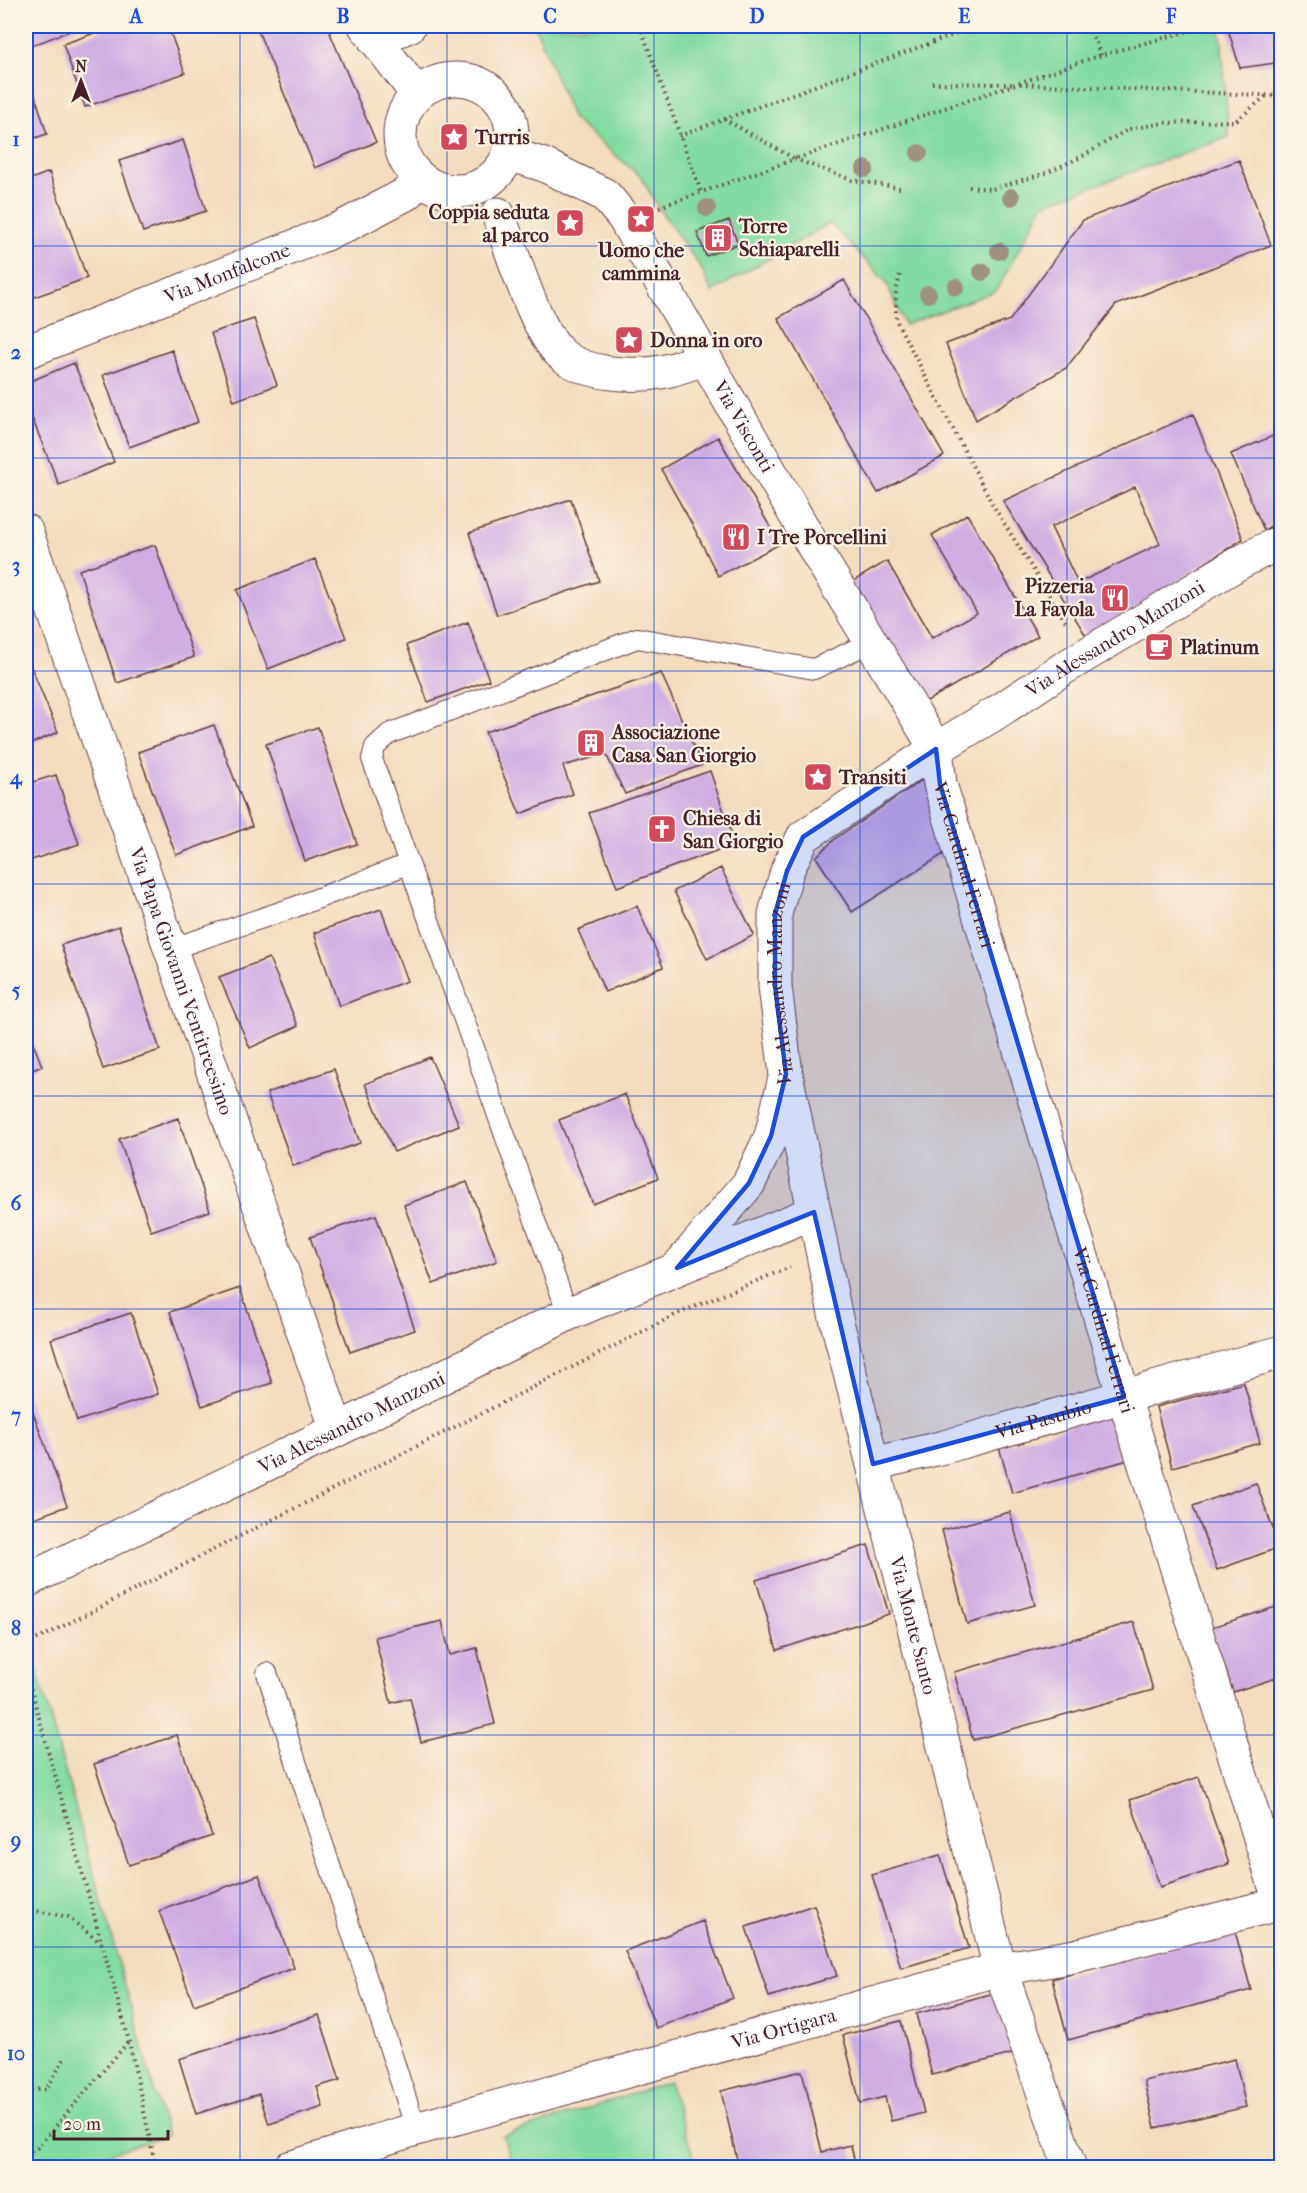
<svg xmlns="http://www.w3.org/2000/svg" width="1307" height="2193" font-family="'IM FELL French Canon',serif">
	<style>
		.green { fill: #82dba0; stroke: #667d66; stroke-width: 1.5 }
		.building { fill: #cfade3; fill-rule: evenodd }
		.lines { fill: none; stroke-linecap: round; stroke-linejoin: round }
		.lane-casing { stroke: #633b41; stroke-width: 22 }
		.street-casing { stroke: #633b41; stroke-width: 35 }
		.path { stroke: #633b41; stroke-width: 4; stroke-dasharray: 1.5 4.5; stroke-linecap: butt }
		.lane { stroke: #fff; stroke-width: 20 }
		.street { stroke: #fff; stroke-width: 33 }
		.tree { fill: #9f9380 }
		.marked { fill: #1d4ed8; fill-opacity: 0.2; stroke: #1d4ed8; stroke-width: 4.5; stroke-linejoin: round }
		.grid { fill: none; stroke: #1d4ed8; stroke-width: 1.5; stroke-opacity: 0.55 }
		.labels { text-anchor: middle; dominant-baseline: central; stroke-width: 4.5; stroke-linejoin: round; paint-order: stroke }
		.poi-label { font-size: 20px; font-weight: bold; fill: #4a1f2b; stroke: #fcf5e5; text-anchor: start }
		.street-label { font-size: 20px; fill: #4a1f2b; stroke: #fcf5e5 }
		.neatline { fill: none; stroke: #1d4ed8; stroke-width: 2 }
		.grid-label { font-size: 20px; text-anchor: middle; font-weight: bold; fill: #1d4ed8 }
	</style>
	<rect width="100%" height="100%" fill="#fcf5e5"/>
	<filter id="ink" filterUnits="userSpaceOnUse"><feTurbulence type="fractalNoise" baseFrequency=".0167" numOctaves="2"/><feDisplacementMap in="SourceGraphic" scale="12" xChannelSelector="R" yChannelSelector="G"/><feConvolveMatrix kernelMatrix="1 2 1 2 8 2 1 2 1" color-interpolation-filters="sRGB"/></filter>
	<filter id="wash" filterUnits="userSpaceOnUse"><feTurbulence type="fractalNoise" baseFrequency=".008" numOctaves="4" result="noise"/><feDisplacementMap in="SourceGraphic" scale="24" xChannelSelector="R" yChannelSelector="G"/><feGaussianBlur stdDeviation="1.35" result="paint"/><feColorMatrix in="noise" values="0 0 0 0 0 0 0 0 0 0 0 0 0 0 0 0 0 1.4 0 .05"/><feComposite in="paint" operator="in"/></filter>
	<g filter="url(#wash)">
		<rect width="100%" height="100%" fill="#f3dcbe"/>
		<!-- green -->
		<path class="green" d="M 535,26 L 1218,26 L 1221,35 L 1229,137 L 1044,204 L 996,291 L 905,325 L 886,282 L 830,223 L 712,292 L 701,268 L 658,207 L 641,177 L 573,119 Z
			M 28,1638 L 167,2136 L 64,2167 L 26,2167 L 26,1640 Z
			M 669,2082 L 697,2167 L 513,2167 L 503,2136 Z"/>
		<g id="blocks">
			<!-- building -->
			<path class="building" d="M 26,26 L 82,26 L 26,48 Z
				M 115,26 L 168,26 L 185,73 L 85,107 L 63,44 Z
				M 256,26 L 327,26 L 376,142 L 315,168 Z
				M 1227,26 L 1282,26 L 1282,62 L 1240,68 Z
				M 26,66 L 47,134 L 26,141 Z
				M 183,140 L 206,211 L 143,232 L 119,161 Z
				M 1239,160 L 1271,245 L 1116,305 L 1066,368 L 976,420 L 946,344 L 1010,320 L 1083,220 Z
				M 49,172 L 87,278 L 29,299 L 26,288 L 26,181 Z
				M 729,220 L 738,244 L 706,256 L 697,232 Z
				M 844,280 L 944,456 L 878,493 L 778,318 Z
				M 254,319 L 277,385 L 234,401 L 211,333 Z
				M 172,350 L 198,422 L 129,447 L 103,375 Z
				M 74,363 L 114,462 L 59,485 L 26,403 L 26,383 Z
				M 1193,414 L 1243,539 L 1088,639 L 1003,501 ZM 1135,487 L 1160,544 L 1078,583 L 1051,527 Z
				M 1282,432 L 1282,520 L 1264,530 L 1231,454 Z
				M 718,437 L 780,544 L 718,576 L 693,526 L 661,469 Z
				M 571,499 L 599,581 L 497,615 L 469,533 Z
				M 967,514 L 1038,636 L 922,704 L 850,583 L 887,561 L 932,638 L 977,613 L 932,535 Z
				M 155,545 L 194,657 L 117,683 L 79,570 Z
				M 315,559 L 346,638 L 268,669 L 237,590 Z
				M 468,622 L 489,680 L 428,702 L 407,645 Z
				M 26,655 L 58,732 L 26,746 Z
				M 661,673 L 702,765 L 625,794 L 606,754 L 563,766 L 573,794 L 520,814 L 485,732 Z
				M 214,725 L 252,826 L 176,855 L 138,752 Z
				M 318,727 L 357,844 L 305,861 L 266,744 Z
				M 710,771 L 735,844 L 617,887 L 589,813 Z
				M 56,775 L 79,844 L 26,862 L 26,784 Z
				M 928,776 L 950,850 L 852,912 L 816,857 L 836,838 Z
				M 721,868 L 754,935 L 707,959 L 674,891 Z
				M 637,906 L 663,967 L 605,992 L 578,930 Z
				M 381,909 L 407,981 L 339,1006 L 314,933 Z
				M 119,926 L 160,1050 L 103,1069 L 61,945 Z
				M 269,958 L 298,1026 L 250,1048 L 219,977 Z
				M 26,1025 L 42,1066 L 26,1073 Z
				M 430,1057 L 459,1125 L 394,1152 L 365,1084 Z
				M 334,1069 L 360,1143 L 293,1166 L 267,1093 Z
				M 625,1094 L 658,1178 L 593,1204 L 559,1120 Z
				M 178,1118 L 210,1211 L 151,1231 L 119,1139 Z
				M 467,1182 L 497,1261 L 433,1284 L 404,1205 Z
				M 376,1215 L 415,1330 L 350,1352 L 310,1237 Z
				M 240,1288 L 272,1383 L 202,1406 L 170,1312 Z
				M 131,1313 L 158,1394 L 77,1421 L 51,1339 Z
				M 1244,1383 L 1260,1443 L 1172,1467 L 1156,1407 Z
				M 26,1393 L 67,1506 L 26,1521 Z
				M 1115,1413 L 1128,1460 L 1012,1493 L 999,1447 Z
				M 1256,1483 L 1280,1547 L 1217,1570 L 1193,1506 Z
				M 1010,1512 L 1035,1605 L 967,1624 L 942,1530 Z
				M 868,1545 L 889,1614 L 777,1650 L 756,1580 Z
				M 1282,1605 L 1282,1676 L 1233,1692 L 1212,1627 Z
				M 442,1621 L 450,1655 L 477,1648 L 495,1724 L 421,1742 L 410,1698 L 391,1703 L 375,1637 Z
				M 1134,1622 L 1153,1690 L 973,1740 L 954,1672 Z
				M 177,1735 L 212,1836 L 129,1865 L 94,1764 Z
				M 1199,1777 L 1229,1864 L 1160,1887 L 1130,1800 Z
				M 940,1855 L 969,1948 L 901,1968 L 872,1875 Z
				M 259,1875 L 294,1968 L 194,2005 L 159,1911 Z
				M 814,1905 L 837,1976 L 769,1997 L 746,1927 Z
				M 703,1921 L 733,1998 L 656,2028 L 625,1951 Z
				M 1235,1931 L 1251,1990 L 1068,2040 L 1052,1979 Z
				M 1002,1991 L 1019,2052 L 932,2075 L 916,2014 Z
				M 319,2015 L 340,2080 L 317,2087 L 323,2107 L 269,2124 L 259,2094 L 196,2114 L 179,2059 Z
				M 901,2021 L 924,2113 L 891,2121 L 885,2097 L 860,2103 L 843,2035 Z
				M 1235,2059 L 1246,2107 L 1155,2128 L 1144,2081 Z
				M 802,2071 L 822,2152 L 851,2145 L 856,2168 L 739,2168 L 721,2091 Z"/>
		</g>
	</g>
	<g filter="url(#ink)">
		<use href="#blocks" fill-opacity="0" stroke="#633b41" stroke-width="1.5"/>
		<g class="lines">
			<!-- lane casing -->
			<g class="lane-casing">
				<path id="lane" d="M 171,949 L 295,907 L 408,864
					M 568,1314 L 372,759 L 375,747 L 389,734 L 637,638 L 814,669 L 871,642
					M 267,1673 L 416,2129"/>
			</g>
			<!-- street casing -->
			<g class="street-casing">
				<g id="street">
					<path d="M 365,26 L 417,94"/>
					<path d="M 375,40 L 409,26"/>
					<circle cx="456" cy="135" r="56"/>
					<path id="s1" d="M 509,154 L 544,165 L 605,195 L 624,218 L 819,556 L 936,749 L 940,784 L 1124,1397 L 1282,1909"/>
					<path d="M 498,214 C 512,250 534,328 560,353 C 585,376 638,378 670,370 C 682,367 694,362 705,358"/>
					<path id="s2" d="M 26,352 L 341,228 L 406,194 L 420,179"/>
					<path id="s3" d="M 26,531 L 337,1430"/>
					<path id="s4" d="M 786,1074 L 836,1318 L 1000,1969 L 1070,2168"/>
					<path id="s5" d="M 677,1268 L 749,1183 L 771,1136 L 786,1074 L 775,986 L 775,914 L 787,871 L 803,837 L 936,749 L 996,713 L 1064,668 L 1237,564 L 1282,541"/>
					<path id="s6" d="M 873,1464 L 944,1447 L 1282,1352"/>
					<path id="s7" d="M 26,1581 L 337,1430 L 568,1314 L 814,1212"/>
					<path id="s8" d="M 289,2168 L 416,2129 L 1000,1969 L 1075,1956 L 1282,1903"/>
				</g>
			</g>
			<!-- path -->
			<path class="path" d="M 640,26 L 701,192
				M 1089,26 L 1101,55
				M 932,83 L 1013,84
				M 1020,84 L 1282,96
				M 724,119 L 795,159 L 1101,55 L 1208,26
				M 679,136 L 977,26
				M 969,187 L 992,189 L 1046,173 L 1081,157 L 1129,129 L 1164,123 L 1236,121 L 1266,96
				M 659,207 L 795,159 L 852,180 L 900,188
				M 900,275 L 896,292 L 896,320 L 994,507 L 1067,624
				M 26,1645 L 677,1314 L 790,1267
				M 26,1671 L 129,2041 L 156,2168
				M 26,1909 L 68,1917 L 101,1943
				M 26,2088 L 46,2090 L 64,2059
				M 26,2154 L 37,2148 L 129,2041"/>
			<!-- lane -->
			<use href="#lane" class="lane"/>
			<!-- street -->
			<use href="#street" class="street"/>
		</g>
		<!-- trees -->
		<g class="tree">
			<circle cx="919" cy="153" r="9"/>
			<circle cx="865" cy="169" r="9"/>
			<circle cx="1011" cy="197" r="9"/>
			<circle cx="707" cy="208" r="9"/>
			<circle cx="999" cy="251" r="9"/>
			<circle cx="982" cy="272" r="9"/>
			<circle cx="956" cy="287" r="9"/>
			<circle cx="928" cy="294" r="9"/>
		</g>
	</g>
	<!-- marked area -->
	<path class="marked" d="M 936,749 L 940,784 L 1124,1397 L 873,1464 L 814,1212 L 677,1268 L 749,1183 L 771,1136 L 786,1074 L 775,986 L 775,914 L 787,871 L 803,837 Z"/>
	<!-- grid -->
	<path class="grid" d="M 240,26 L 240,2168M 447,26 L 447,2168M 654,26 L 654,2168M 860,26 L 860,2168M 1067,26 L 1067,2168M 26,246 L 1282,246M 26,458 L 1282,458M 26,671 L 1282,671M 26,884 L 1282,884M 26,1096 L 1282,1096M 26,1309 L 1282,1309M 26,1522 L 1282,1522M 26,1735 L 1282,1735M 26,1947 L 1282,1947"/>
	<!-- icons -->
	<defs>
		<g id="sight-square" transform="scale(1.5)"><rect x="-9" y="-9" width="18" height="18" rx="4" fill="#d1495b" stroke="#fcf5e5"/><path d="M0-6L1.8-2.2L6-1.7L2.9 1.2L3.7 5.4L0 3.3L-3.7 5.4L-2.9 1.2L-6-1.7L-1.8-2.2Z" fill="#fff"/></g>
		<g id="building-square" transform="scale(1.5)"><rect x="-9" y="-9" width="18" height="18" rx="4" fill="#d1495b" stroke="#fcf5e5"/><path d="M-4-6H4V6H1V3H-1V6H-4ZM-2.5-4.3h1.7v1.8h-1.7ZM.8-4.3h1.7v1.8H.8ZM-2.5-1h1.7V.8h-1.7ZM.8-1h1.7V.8H.8Z" fill="#fff"/></g>
		<g id="restaurant-square" transform="scale(1.5)"><rect x="-9" y="-9" width="18" height="18" rx="4" fill="#d1495b" stroke="#fcf5e5"/><path d="M-5-6h1v4h1v-4h1v4h1v-4h1v5L-1.5 .5V6h-2V.5L-5-1ZM5-6V6H3V1.5H1.5Q1.5-4 5-6Z" fill="#fff"/></g>
		<g id="cafe-square" transform="scale(1.5)"><rect x="-9" y="-9" width="18" height="18" rx="4" fill="#d1495b" stroke="#fcf5e5"/><path d="M-5.5-4.5H6V0H3Q3 3.5 0 3.5H-2.5Q-5.5 3.5-5.5 0ZM3-3.2v2h1.7v-2ZM-6 4.5H4V6H-6Z" fill="#fff"/></g>
		<g id="church-square" transform="scale(1.5)"><rect x="-9" y="-9" width="18" height="18" rx="4" fill="#d1495b" stroke="#fcf5e5"/><path d="M-1.2-6h2.4v3.5h3.3v2.4h-3.3V6h-2.4V-.1h-3.3v-2.4h3.3Z" fill="#fff"/></g>
	</defs>
	<g fill-rule="evenodd">
		<use href="#sight-square" x="454" y="137"/>
		<use href="#sight-square" x="641" y="219"/>
		<use href="#sight-square" x="570" y="223"/>
		<use href="#building-square" x="718" y="238"/>
		<use href="#sight-square" x="629" y="340"/>
		<use href="#restaurant-square" x="736" y="537"/>
		<use href="#restaurant-square" x="1115" y="598"/>
		<use href="#cafe-square" x="1159" y="647"/>
		<use href="#building-square" x="591" y="743"/>
		<use href="#sight-square" x="818" y="777"/>
		<use href="#church-square" x="662" y="829"/>
	</g>
	<g class="labels">
		<!-- poi labels -->
		<g class="poi-label">
			<text x="475" y="137">Turris</text>
			<text x="549" y="212" text-anchor="end">Coppia seduta<tspan x="549" dy="23">al parco</tspan></text>
			<text x="739" y="226">Torre<tspan x="739" dy="23">Schiaparelli</tspan></text>
			<text x="641" y="250" text-anchor="middle">Uomo che<tspan x="641" dy="23">cammina</tspan></text>
			<text x="650" y="340">Donna in oro</text>
			<text x="757" y="537">I Tre Porcellini</text>
			<text x="1094" y="586" text-anchor="end">Pizzeria<tspan x="1094" dy="23">La Favola</tspan></text>
			<text x="1180" y="647">Platinum</text>
			<text x="612" y="732">Associazione<tspan x="612" dy="23">Casa San Giorgio</tspan></text>
			<text x="839" y="777">Transiti</text>
			<text x="683" y="818">Chiesa di<tspan x="683" dy="23">San Giorgio</tspan></text>
		</g>
		<!-- street labels -->
		<g class="street-label">
			<text stroke="none"><textPath href="#s2" startOffset="216">Via Monfalcone</textPath></text>
			<text stroke="none"><textPath href="#s1" startOffset="375">Via Visconti</textPath></text>
			<text stroke="none"><textPath href="#s5" startOffset="840">Via Alessandro Manzoni</textPath></text>
			<text stroke="none"><textPath href="#s1" startOffset="870">Via Cardinal Ferrari</textPath></text>
			<text stroke="none"><textPath href="#s3" startOffset="476">Via Papa Giovanni Ventitreesimo</textPath></text>
			<text stroke="none"><textPath href="#s5" startOffset="318">Via Alessandro Manzoni</textPath></text>
			<text stroke="none"><textPath href="#s1" startOffset="1356">Via Cardinal Ferrari</textPath></text>
			<text stroke="none"><textPath href="#s6" startOffset="176">Via Pasubio</textPath></text>
			<text stroke="none"><textPath href="#s7" startOffset="362">Via Alessandro Manzoni</textPath></text>
			<text stroke="none"><textPath href="#s4" startOffset="566">Via Monte Santo</textPath></text>
			<text stroke="none"><textPath href="#s8" startOffset="514">Via Ortigara</textPath></text>
		</g>
	</g>
	<!-- margin -->
	<rect width="1307" height="2193" fill="none" stroke="#fcf5e5" stroke-width="66"/>
	<!-- north arrow -->
	<g transform="translate(81 81)" stroke="#fcf5e5" stroke-width="4.5" paint-order="stroke">
	<path d="M0-4.5L10 22L0 15L-10 22Z" fill="#4a1f2b"/>
	<text y="-9" font-size="16" font-weight="bold" text-anchor="middle" fill="#4a1f2b">N</text>
	</g>
	<!-- scale -->
	<path d="M54 2130v9h114v-9" fill="none" stroke="#4a1f2b" stroke-width="3"/>
	<text x="63" y="2130" font-size="18" fill="#4a1f2b" stroke="#fcf5e5" stroke-width="4.5" paint-order="stroke">20 m</text>
	<rect x="33" y="33" width="1241" height="2127" class="neatline"/>
	<g class="grid-label">
		<text x="136" y="23">A</text>
		<text x="343" y="23">B</text>
		<text x="550" y="23">C</text>
		<text x="757" y="23">D</text>
		<text x="964" y="23">E</text>
		<text x="1171" y="23">F</text>
		<text x="16" y="146">1</text>
		<text x="16" y="359">2</text>
		<text x="16" y="572">3</text>
		<text x="16" y="784">4</text>
		<text x="16" y="997">5</text>
		<text x="16" y="1210">6</text>
		<text x="16" y="1422">7</text>
		<text x="16" y="1635">8</text>
		<text x="16" y="1848">9</text>
		<text x="16" y="2060">10</text>
	</g>
</svg>
